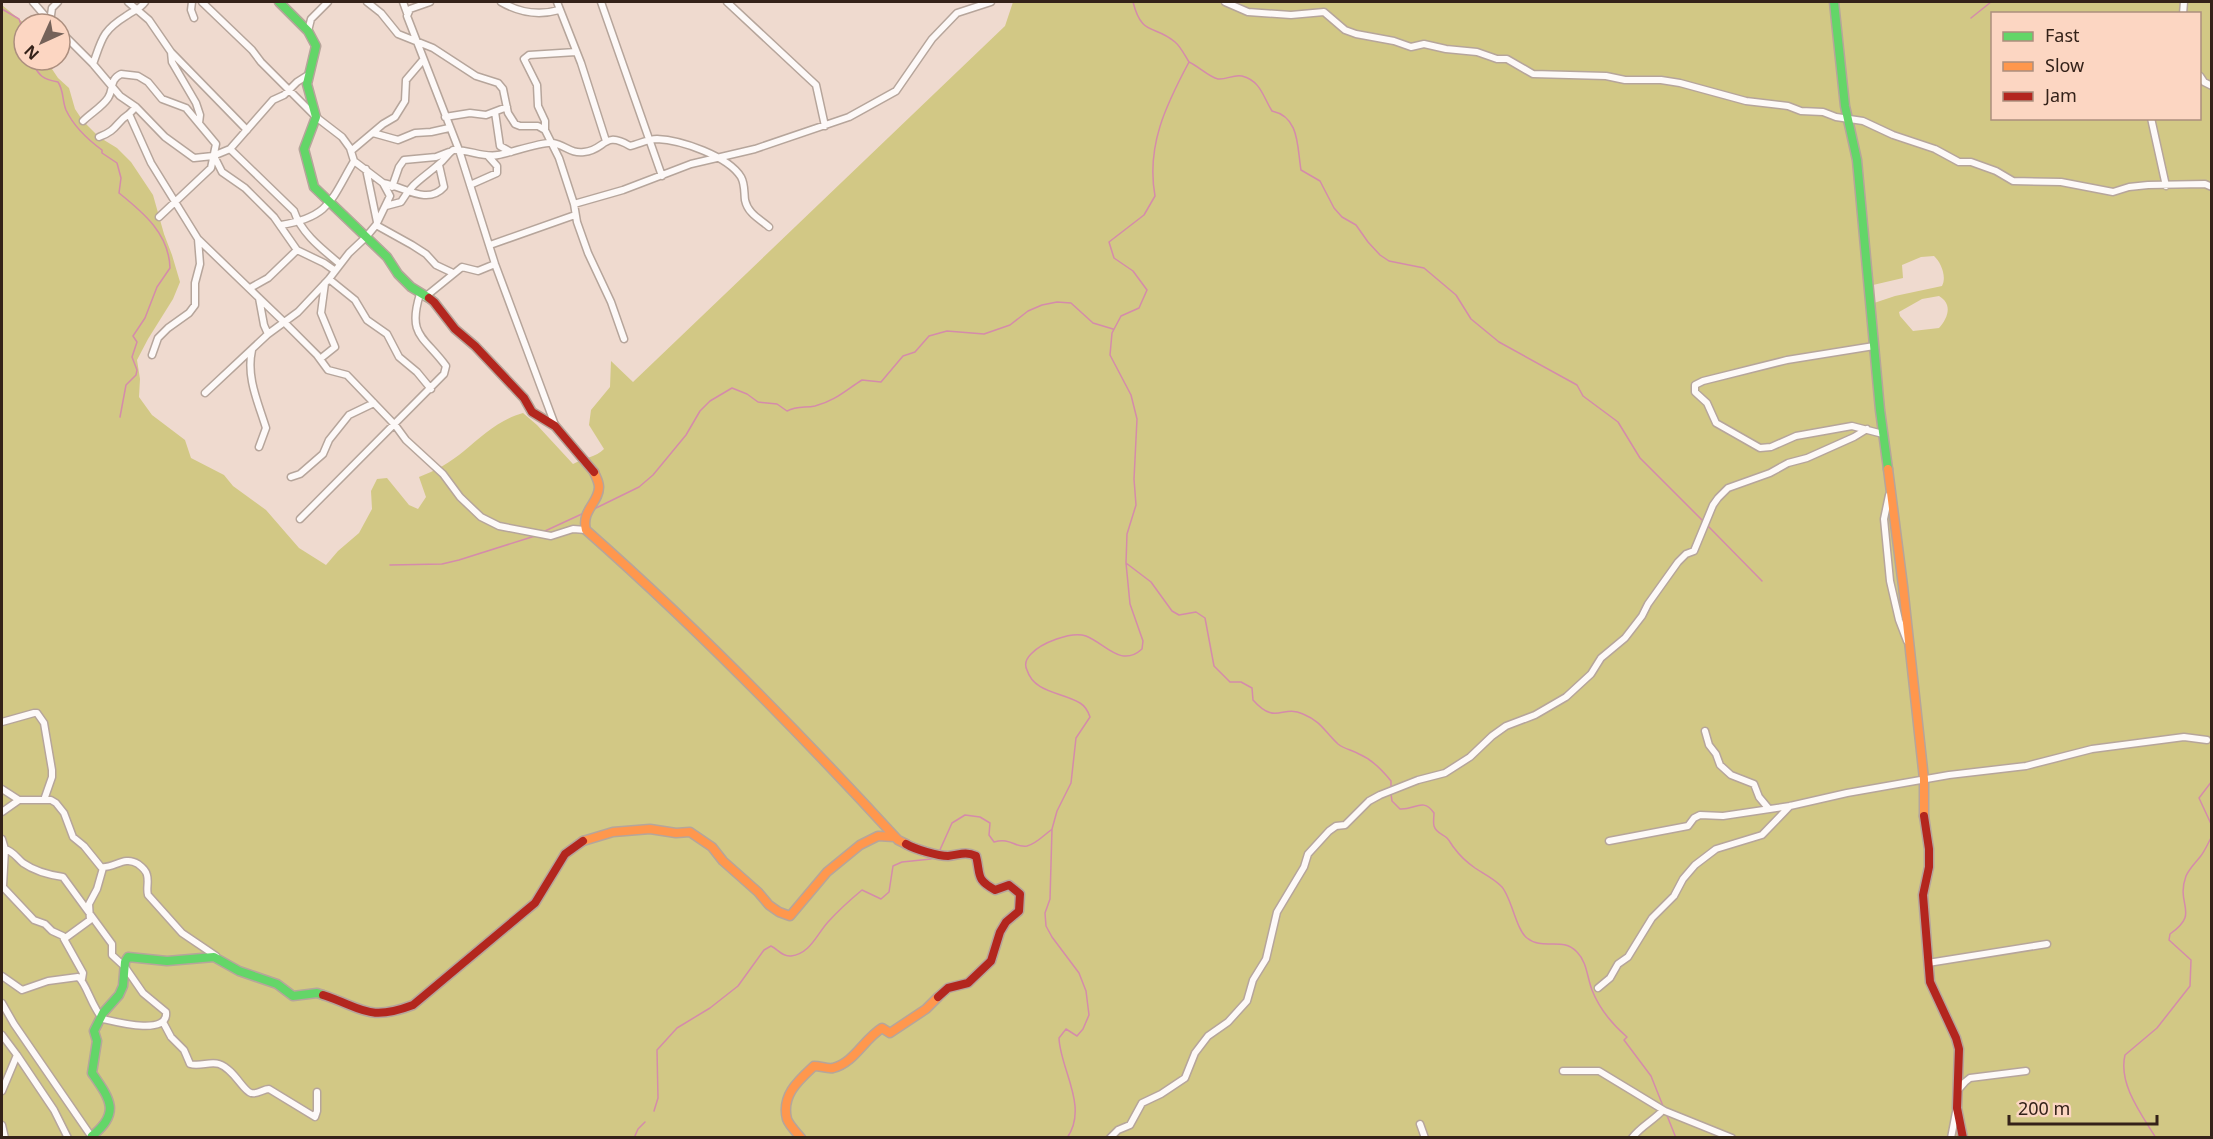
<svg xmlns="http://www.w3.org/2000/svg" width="2213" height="1139" font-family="'Noto Sans',sans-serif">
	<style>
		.green { fill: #d2c885; fill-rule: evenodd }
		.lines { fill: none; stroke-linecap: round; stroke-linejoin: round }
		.stream { stroke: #d58bab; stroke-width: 1.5 }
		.street-casing { stroke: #b6a59b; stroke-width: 9 }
		.fast-casing { stroke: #b6a59b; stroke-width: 11 }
		.slow-casing { stroke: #b6a59b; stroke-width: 11 }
		.jam-casing { stroke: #b6a59b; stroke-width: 11 }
		.street { stroke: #fdf9f8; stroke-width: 6 }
		.fast { stroke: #63d668; stroke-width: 8 }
		.slow { stroke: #ff974d; stroke-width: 8 }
		.jam { stroke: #b3261e; stroke-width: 8 }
	</style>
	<rect width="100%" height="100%" fill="#efdacf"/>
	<!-- green -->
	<path class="green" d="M 1013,2 L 2211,2 L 2211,1137 L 2,1137 L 2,5 L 25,24 L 24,60 L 46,60 L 58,78 L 69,88 L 75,109 L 83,121 L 99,137 L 117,148 L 131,162 L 153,195 L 164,234 L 172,255 L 180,282 L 173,299 L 148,339 L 137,360 L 140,379 L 139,397 L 152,415 L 185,440 L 191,458 L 224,475 L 233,486 L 266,510 L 299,548 L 326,565 L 338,551 L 359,533 L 372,509 L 371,491 L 377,479 L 387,478 L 409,505 L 418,509 L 426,497 L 419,477 C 435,471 451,462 464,451 C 482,436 500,419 523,413 L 537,425 L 573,464 C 584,458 596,457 604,449 L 589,425 L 591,410 L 610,387 L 611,361 L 633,382 L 1005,26 ZM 1992,14 L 2200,14 L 2200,118 L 1992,118 ZM 1934,256 C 1941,262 1947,277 1942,286 L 1895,296 L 1874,303 L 1871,301 L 1871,288 L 1873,285 L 1903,278 L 1902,265 L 1921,257 ZM 1939,296 C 1953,304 1948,318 1939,328 L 1913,331 L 1900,316 L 1899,312 L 1922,299 Z"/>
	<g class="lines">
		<!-- stream -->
		<path class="stream" d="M 2,9 L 19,19 L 24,33
			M 1971,18 L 1991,2
			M 24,43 L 21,49 L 24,53
			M 30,60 C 39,74 40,79 58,82 C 64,91 62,100 66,110 C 74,127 87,139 102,150 L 102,153 L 117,163 L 121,178 L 119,193 C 144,213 169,234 170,268 L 157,287 L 145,318 L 133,336 L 137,342 L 132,357 L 137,370 L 136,375 L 126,385 L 120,417
			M 1189,62 C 1198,66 1209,77 1218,79 C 1226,80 1234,74 1242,76 C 1261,81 1263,97 1272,111 C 1300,117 1297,147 1301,170 L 1320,181 L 1334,208 L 1342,217 L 1356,225 L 1368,242 L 1380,255 L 1389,261 L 1424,268 L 1456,295 L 1471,319 L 1499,342 L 1577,385 L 1583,396 L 1618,422 L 1640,458 L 1703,521
			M 594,509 L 639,487 L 653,475 L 686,435 L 700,411 L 710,401 L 732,388 L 747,394 L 758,402 L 777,404 L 787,411 C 797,406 805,408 815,406 C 835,401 846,390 862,380 L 881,382 L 903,356 L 915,352 L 929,336 L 947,331 L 984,334 L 1010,325 L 1028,311 L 1042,305 L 1057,302 L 1071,303 L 1093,323 L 1113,329
			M 1708,526 L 1762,581
			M 545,531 L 584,513
			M 1126,563 L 1151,582 L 1172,611 L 1179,615 L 1196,612 L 1205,618 L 1214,666 L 1230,682 L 1241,682 L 1252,688 L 1253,700 C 1276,726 1282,704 1303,714 C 1322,722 1324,731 1338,744 C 1344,749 1352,750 1359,754 C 1371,759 1383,771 1391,781 L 1391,789
			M 390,565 L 442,564 L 459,560 L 535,536
			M 2212,781 L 2199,798 L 2212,826
			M 1391,794 L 1392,801 L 1400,809 C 1415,810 1423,797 1434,813 C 1434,816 1433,823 1434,826 C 1436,833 1443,834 1447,838 C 1450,841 1452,846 1455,849 C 1460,856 1468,863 1475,868 C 1484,874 1493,878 1501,886 C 1511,895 1516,930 1527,938 C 1543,951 1562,936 1577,952 C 1587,962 1587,977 1592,990 C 1599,1008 1612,1024 1627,1037 L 1624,1040 L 1651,1076 L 1663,1106
			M 939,852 L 952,823 L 965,815 L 980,817 L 990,823 L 989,835 L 994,842 C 1011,837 1014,848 1027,846 C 1036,844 1044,835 1051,830
			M 654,1111 L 658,1098 L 657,1050 L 677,1028 L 710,1008 L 738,986 L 764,950 L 771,946 C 778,949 782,957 791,956 C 810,954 817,934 828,922 C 838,911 850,900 862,890 L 881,899 L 889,892 L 893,866 L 902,862 L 931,859 L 934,857
			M 1666,1113 L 1676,1138
			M 634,1138 L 638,1129 L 645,1122
			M 1067,1138 C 1089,1107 1060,1069 1059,1038 L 1066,1029 L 1077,1036 L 1083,1029 L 1089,1015 L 1086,991 L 1079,973 L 1052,937 L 1046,926 L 1045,913 L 1050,899 L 1052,829 L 1057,811 L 1071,783 L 1076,738 L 1090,717 C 1088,711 1085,706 1080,703 C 1062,692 1034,693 1027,670 C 1024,664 1026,659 1031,654 C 1041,643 1071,631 1086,636 C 1106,644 1121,668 1142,649 L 1143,641 L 1130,604 L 1126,563 L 1127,534 L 1136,505 L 1134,479 L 1137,419 L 1131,395 L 1110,355 L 1112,333 L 1121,316 L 1139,308 L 1147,290 L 1133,271 L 1114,258 L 1109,242 L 1144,215 L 1155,196 C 1146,146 1166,105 1189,62 C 1185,56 1181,47 1175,42 C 1154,24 1142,37 1133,2
			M 2156,1138 C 2142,1115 2118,1084 2125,1055 L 2157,1028 L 2190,986 L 2191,960 L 2169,940 L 2170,934 C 2201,912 2175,906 2186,876 C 2189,869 2195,863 2200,857 C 2205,851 2208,843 2212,836"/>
		<!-- street casing -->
		<g class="street-casing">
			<path id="street" d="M 33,2 L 52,24
				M 128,2 L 149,20 L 171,52 L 172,62 L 196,103 L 200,115 L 199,123
				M 192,2 L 191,10 L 194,18
				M 202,2 L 252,50 L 261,62 L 316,117 L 342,137 L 350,148 L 354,161 L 383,183 L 390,196 L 376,225 L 366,237 L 349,253 L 329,279 L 298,312 L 268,334 L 205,393
				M 367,2 L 381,13 L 398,34 L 433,48 L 476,76 L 498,83 L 503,89 L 508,113 L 515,124 L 520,126 L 538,126 L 545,130 L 559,158 L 574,204 L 577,222 L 588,253 L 611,302 L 624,339
				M 403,2 L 407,13
				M 430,2 L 410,9 L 407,16 L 459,150 L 495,264 L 555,425
				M 501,2 C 520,13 538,16 559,10
				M 557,2 L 581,63 L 606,141
				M 601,2 L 662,176
				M 727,2 L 816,85 L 825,126
				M 1225,2 L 1248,12 L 1291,15 L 1324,12 L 1345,30 L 1356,34 L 1394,41 L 1411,47 L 1424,44 L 1446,49 L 1477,52 L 1497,59 L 1507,59 L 1533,74 L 1606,76 L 1625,80 L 1661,80 L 1680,83 L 1746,101 L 1788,106 L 1801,111 L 1823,112 L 1836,117 L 1863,121 L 1893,135 L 1935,149 L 1959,162 L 1971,162 L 1996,171 L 2013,181 L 2061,182 L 2113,192 L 2129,187 L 2148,185 L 2205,184 L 2212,187
				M 2183,14 L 2184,2
				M 50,22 L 52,8 L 58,2
				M 60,31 L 93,64 L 120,96 L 136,107 L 165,137 L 194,158 L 213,156 L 230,149 L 273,100 L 284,95 L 297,82 L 308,75
				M 308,31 L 311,19 L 328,2
				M 171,52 L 247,130
				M 93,64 C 102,39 102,31 126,16 C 134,10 139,10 145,2
				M 2200,76 L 2204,82 L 2212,86
				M 136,107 L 129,114 L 151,163 L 198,239 L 284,322 L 317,355 L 328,370 L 347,375 L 395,425 L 406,440 L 443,474 L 460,497 L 481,517 L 499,526 L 551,536 L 573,529 L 586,530
				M 495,112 L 500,146 L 511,152
				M 445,117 L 470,113 L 486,115 L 507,107
				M 2151,118 L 2166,186
				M 83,121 C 91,113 102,107 108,98 C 114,89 109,80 121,74 L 138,76 L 148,82 L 162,99 L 186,108 L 216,144 L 211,168 L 159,217
				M 545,130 L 545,121 L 538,106 L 537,85 L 524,59 L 529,55 L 576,52
				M 373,133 L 398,140 L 415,133 L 431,132 L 449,128
				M 99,137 C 118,130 115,123 129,114
				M 230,149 L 294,211 C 301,233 322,249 340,264
				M 351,151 L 383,124 L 395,117 L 405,101 L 406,80 L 423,60
				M 214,156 L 222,172 L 245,188 L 274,217 L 297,250 L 268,278 L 250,288
				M 366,169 L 377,222
				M 383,183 C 403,186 427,206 444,187 L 439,165
				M 470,185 L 497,173 L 497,166 L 488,156
				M 392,187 L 399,167 L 404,160 L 436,157 L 449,152
				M 574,204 L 623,190 L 691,164 L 755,149 L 849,117 L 896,91 L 932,39 L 957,13 L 991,2
				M 386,206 L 401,202 C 413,182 422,179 439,164 C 445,160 447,154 453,150 C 468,149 483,158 498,155 C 510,153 544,141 553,143 C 565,145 571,154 584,152 C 606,150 603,130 630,146 C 639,144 648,139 657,139 C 681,140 728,156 741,177 C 745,184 744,192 745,200 C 748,214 760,219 769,227
				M 281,225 C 330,217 331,200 354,161
				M 376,225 L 412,245 L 426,254 L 436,265 L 453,273
				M 490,245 L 575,215
				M 297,250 L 324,263 L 334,270
				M 329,279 L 355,300 L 367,320 L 387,334 L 399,357 L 417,372 L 431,389
				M 425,297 L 462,267 L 478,271 L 495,264
				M 259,298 L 264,325 L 268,334
				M 1874,346 L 1787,360 L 1703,381 L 1695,385 L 1695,392 L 1707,403 L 1716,423 L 1760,448 L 1771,447 L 1796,436 L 1852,426 L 1883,434
				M 252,350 C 246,377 258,402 266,428 L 259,447
				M 152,355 L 158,338 L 168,328 L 189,313 L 195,305 L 195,283 L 200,264 L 198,239
				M 320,359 L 335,347 L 321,313 L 325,283
				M 291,477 L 300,474 L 323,454 L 329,440 L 349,415 L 374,403
				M 1889,495 L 1884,519 L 1890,581 L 1899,620 L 1907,641
				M 300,519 L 444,374 L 446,366 C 424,336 407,336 420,294
				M 2,722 L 34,713 L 37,713 L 44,723 L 52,770 L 52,777 L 44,800
				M 1705,731 L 1709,745 L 1716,754 L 1720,765 L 1731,775 L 1754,784 L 1759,797 L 1769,809
				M 2,789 L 19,800 L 51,800 L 56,803 L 64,813 L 73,837 L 84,846 L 101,867 C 114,869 124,855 138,864 C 142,867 146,870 147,875 C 149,882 146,889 148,895 L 182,933 L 216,956
				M 2,812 L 19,800
				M 2,839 L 5,849 C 13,851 17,858 23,863 C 36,872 49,875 63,877 L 112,944 L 112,955 L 125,967 L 143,993 L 166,1012 C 169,1036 116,1022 103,1019 C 92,1008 86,982 78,977 L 48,981 L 22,990 L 2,976
				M 1609,841 L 1688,826 L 1694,818 L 1700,815 L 1723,816 L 1790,806 L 1847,793 L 1949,775 L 2026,766 L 2092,749 L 2184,737 L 2207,740
				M 2,886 L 34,920 L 45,924 L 52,931 L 63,936 L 64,939
				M 3,886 L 5,849
				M 1928,963 L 2047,944
				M 82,979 L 83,973 L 64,939 L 90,920 L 89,904 L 97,889 L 103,868
				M 1598,988 L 1610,978 L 1618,964 L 1628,957 L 1652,918 L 1674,896 L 1683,879 L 1695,865 L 1716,849 L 1762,835 L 1790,806
				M 2,1003 L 14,1024 L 89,1133 L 95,1138
				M 163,1022 L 171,1037 L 184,1050 L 190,1064 C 200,1067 210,1061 219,1064 C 234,1069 243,1091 251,1093 C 257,1095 263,1089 269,1089 L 315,1117 L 317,1111 L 317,1092
				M 2,1035 L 17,1055 L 54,1110 L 68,1138
				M 1563,1071 L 1599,1071 L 1665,1111 L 1732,1138
				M 1958,1090 L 1965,1082 L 1970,1078 L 2026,1071
				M 2,1091 L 17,1055
				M 1420,1124 L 1425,1138
				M 2,1125 L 5,1138
				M 1110,1138 L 1118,1130 L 1130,1125 L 1142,1103 L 1161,1094 L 1185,1078 L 1195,1053 L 1208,1036 L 1228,1022 L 1247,1001 L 1253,980 L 1266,959 L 1277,912 L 1304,867 L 1308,854 L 1329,831 L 1336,826 L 1345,825 L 1369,801 L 1380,795 L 1418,780 L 1445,773 L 1470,757 L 1492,736 L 1506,726 L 1535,715 L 1566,697 L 1591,674 L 1601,658 L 1625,638 L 1642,616 L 1648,604 L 1678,562 L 1686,554 L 1694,551 L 1713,505 L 1718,498 L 1728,488 L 1770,473 L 1788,463 L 1807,458 L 1854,437 L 1867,429
				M 1632,1138 C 1641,1126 1653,1121 1663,1110
				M 1951,1138 L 1956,1112"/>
		</g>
		<!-- fast casing -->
		<g class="fast-casing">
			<path id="fast" d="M 279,2 L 308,31 L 316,46 L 307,84 L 316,117 L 304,149 L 314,187 L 387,257 L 398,274 L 411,287 L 429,298
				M 1834,2 L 1845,106 L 1857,160 L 1880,410 L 1888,469
				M 92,1136 C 121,1113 110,1099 92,1073 L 97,1041 L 94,1031 L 103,1013 L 119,995 L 123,986 L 125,962 L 128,957 L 167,961 L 214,957 L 239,971 L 277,984 L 293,996 L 317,993 L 323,995"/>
		</g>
		<!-- slow casing -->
		<g class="slow-casing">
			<path id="slow" d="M 1888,469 L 1903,586 L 1924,779 L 1924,816
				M 594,472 C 596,477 599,482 599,487 C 599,503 581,510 586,530 C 696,627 799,732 898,840 L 906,844
				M 583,841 L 613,832 L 650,829 L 676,833 L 690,832 L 712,847 L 723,861 L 758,892 L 769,905 L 779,912 L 790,916 L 827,872 L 860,845 L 878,836 L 894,837
				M 801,1138 C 797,1133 789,1125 787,1119 C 781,1095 799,1080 814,1066 C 821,1066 827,1069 833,1068 C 854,1063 864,1039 882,1028 L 890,1033 L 926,1009 L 938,997"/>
		</g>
		<!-- jam casing -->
		<g class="jam-casing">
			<path id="jam" d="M 429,298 L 434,302 L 455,329 L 475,346 L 524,398 L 532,412 L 555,426 L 594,472
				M 1924,816 L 1929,849 L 1929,867 L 1923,895 L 1930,982 L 1956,1038 L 1959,1049 L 1957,1108 L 1963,1138
				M 906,844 C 914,849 938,856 948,856 C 959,855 965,851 976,856 C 981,875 975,879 995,890 L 1009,885 L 1020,894 L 1019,911 L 1006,922 L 1000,932 L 991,961 L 968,983 L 948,988 L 938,997
				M 323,995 C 363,1008 368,1022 413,1005 L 535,903 L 565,854 L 583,841"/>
		</g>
		<!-- street -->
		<use href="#street" class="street"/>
		<!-- fast -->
		<use href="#fast" class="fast"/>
		<!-- slow -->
		<use href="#slow" class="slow"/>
		<!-- jam -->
		<use href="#jam" class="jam"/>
	</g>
	<!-- border -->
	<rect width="2213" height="1139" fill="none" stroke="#342219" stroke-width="6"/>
	<!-- legend -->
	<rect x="1991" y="12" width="210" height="108" fill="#fcd6c2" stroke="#ac8e7e" stroke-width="1.5"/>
	<rect x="2003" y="32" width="30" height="9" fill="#63d668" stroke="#ac8e7e" stroke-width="1.5"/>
	<text x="2045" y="42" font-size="18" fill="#342219">Fast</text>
	<rect x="2003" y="62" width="30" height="9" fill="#ff974d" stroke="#ac8e7e" stroke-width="1.5"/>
	<text x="2045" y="72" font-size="18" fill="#342219">Slow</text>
	<rect x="2003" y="92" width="30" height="9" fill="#b3261e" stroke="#ac8e7e" stroke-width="1.5"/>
	<text x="2045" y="102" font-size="18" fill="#342219">Jam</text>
	<!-- north arrow -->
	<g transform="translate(42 42) rotate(225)"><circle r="28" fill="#fcd6c2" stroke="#ac8e7e" stroke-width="1.5"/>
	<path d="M0-4.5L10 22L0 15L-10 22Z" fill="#756259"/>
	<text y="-9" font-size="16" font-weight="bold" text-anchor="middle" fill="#342219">N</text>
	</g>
	<!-- scale -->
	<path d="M2009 1115v9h148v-9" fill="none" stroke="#342219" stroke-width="3"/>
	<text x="2018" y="1115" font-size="18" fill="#342219" stroke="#fcd6c2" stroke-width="4.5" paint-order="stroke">200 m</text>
</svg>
